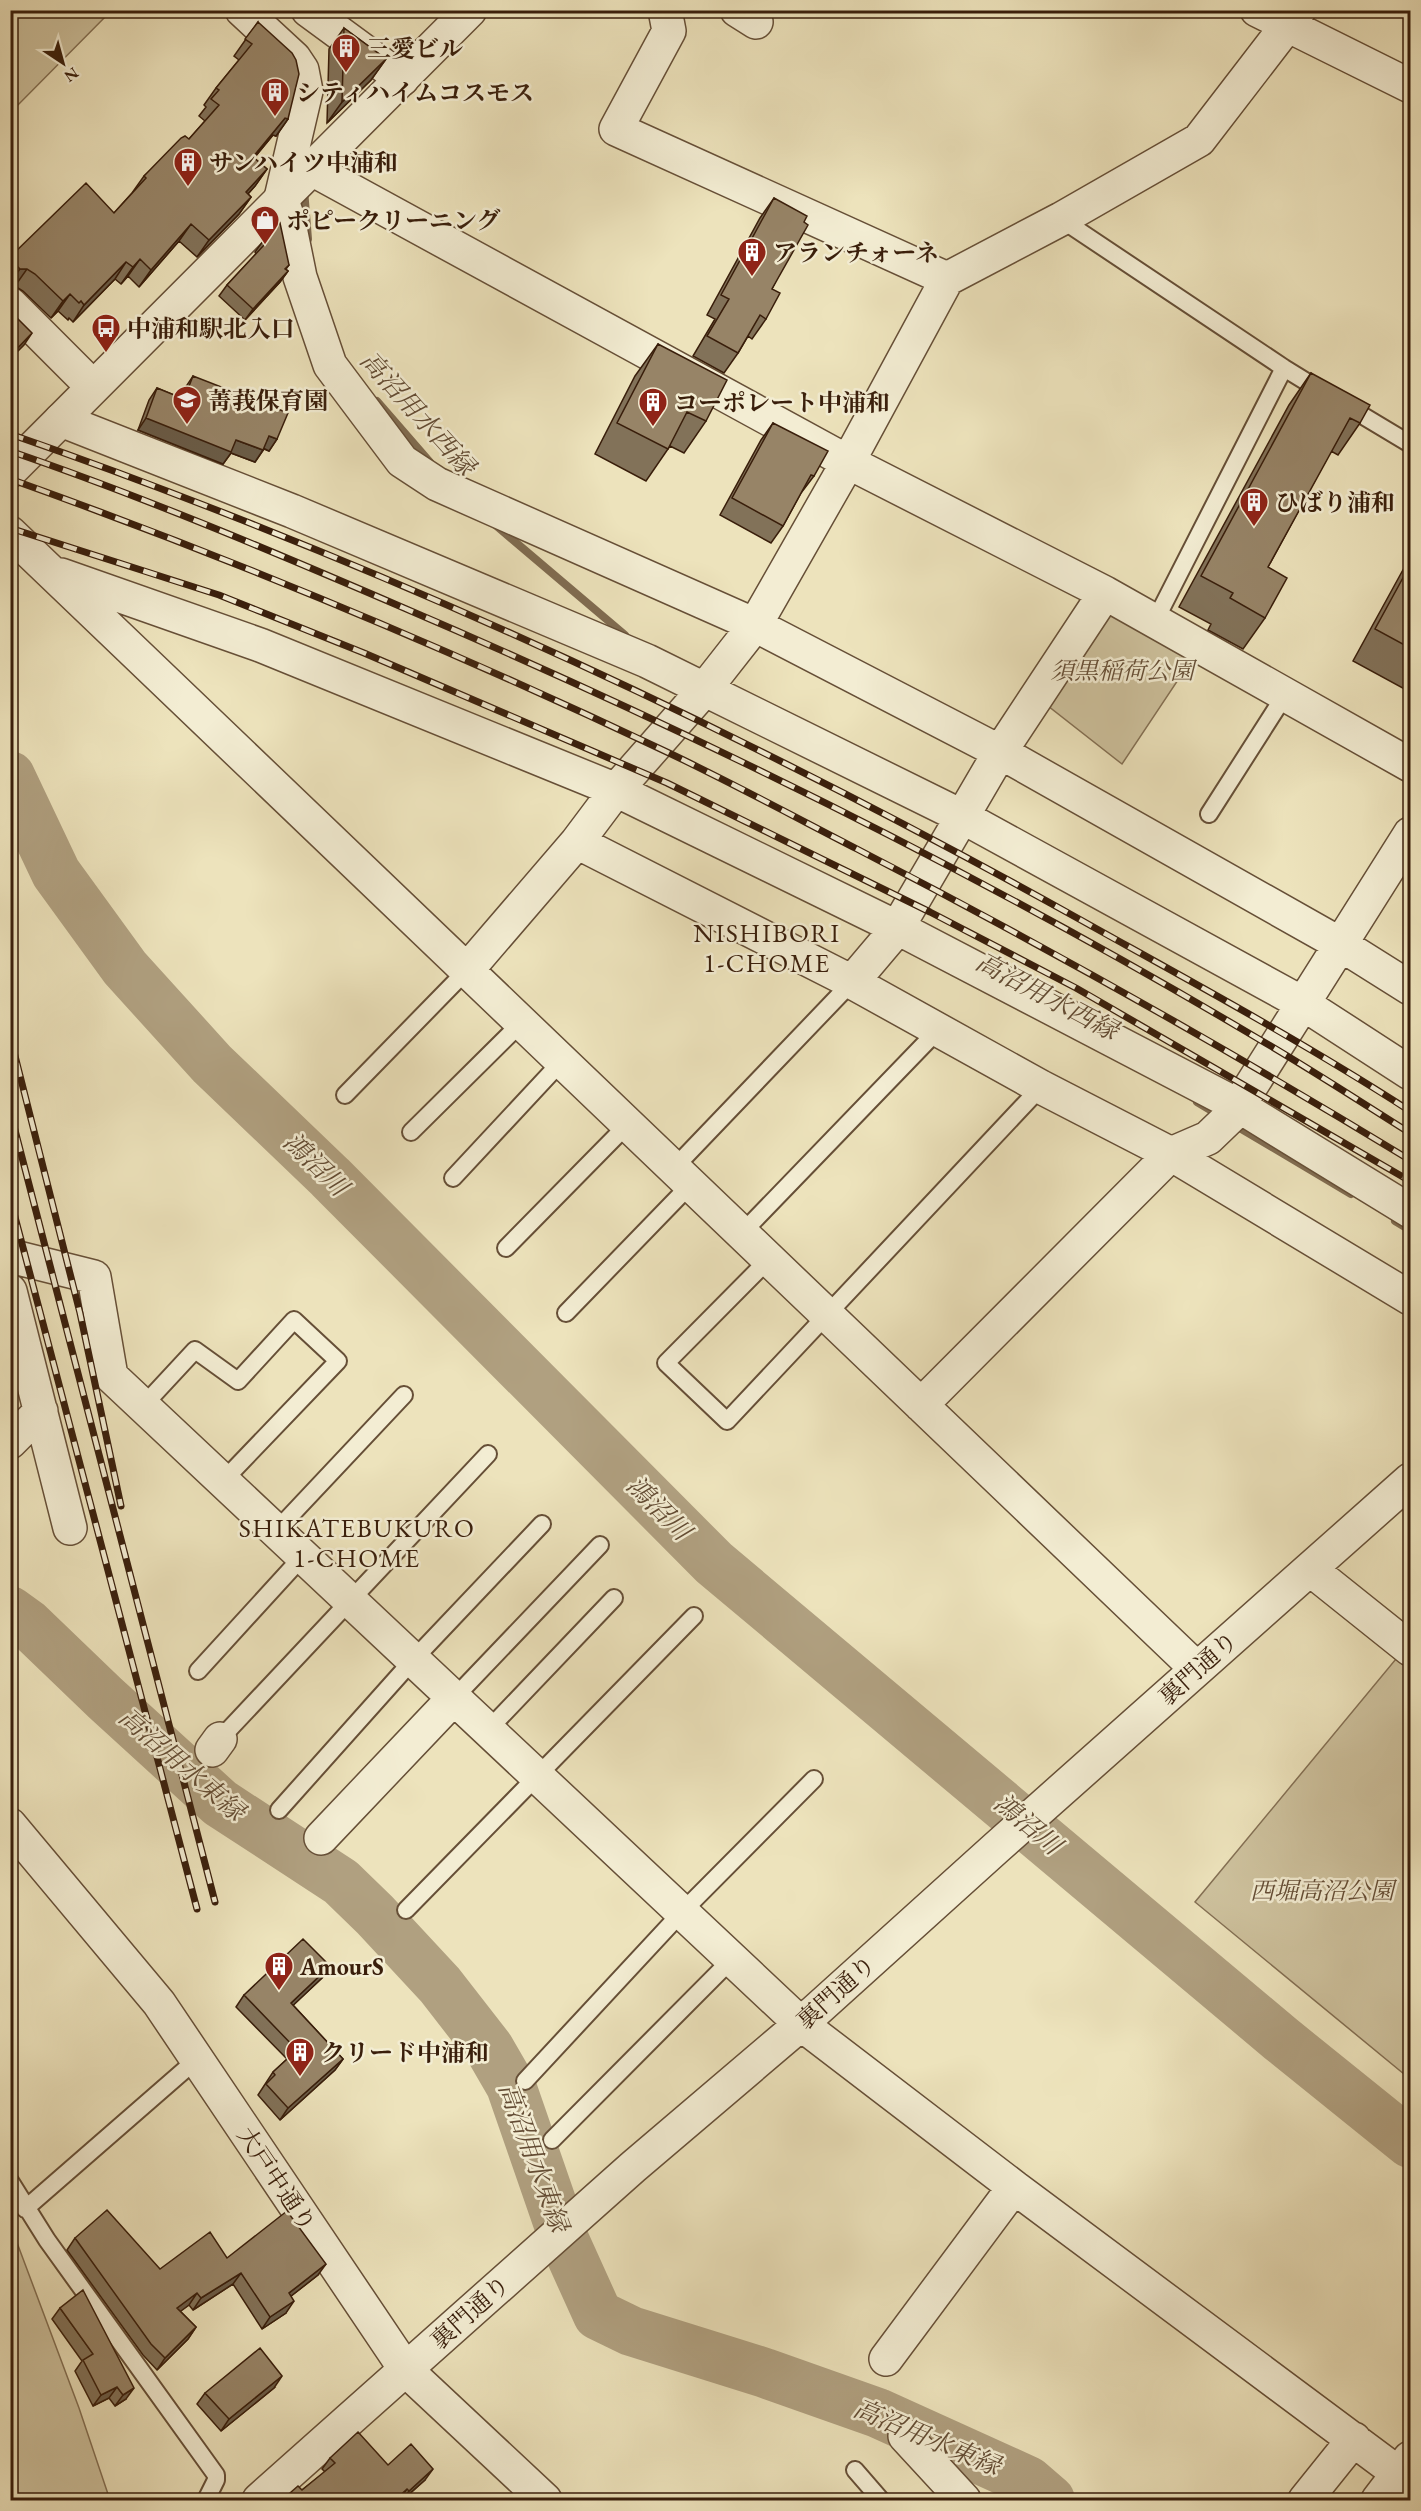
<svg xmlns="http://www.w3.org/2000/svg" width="1421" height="2511" font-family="'EB Garamond','Noto Serif JP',serif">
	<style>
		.green { fill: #cec29e; stroke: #847054; stroke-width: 1.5 }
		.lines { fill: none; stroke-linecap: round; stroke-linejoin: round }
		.stream { stroke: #806c51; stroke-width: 8 }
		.river { stroke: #b0a080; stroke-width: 50 }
		.service-casing { stroke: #664f37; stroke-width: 20 }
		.minor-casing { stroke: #664f37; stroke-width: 36 }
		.tertiary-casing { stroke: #664f37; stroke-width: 36 }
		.service { stroke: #f3edd3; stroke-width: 16 }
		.minor { stroke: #f3edd3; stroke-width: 33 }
		.tertiary { stroke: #f3edd3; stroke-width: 33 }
		.rail-casing { stroke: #391e0b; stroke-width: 7 }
		.rail { stroke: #f3edd3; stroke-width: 4.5; stroke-dasharray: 14; stroke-linecap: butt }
		.wall { fill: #827259; stroke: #391e0b; stroke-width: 1.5 }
		.shaded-wall { fill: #6a5c48; stroke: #391e0b; stroke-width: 1.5 }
		.building { fill: #978467; stroke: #391e0b; stroke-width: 1.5 }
		.labels { text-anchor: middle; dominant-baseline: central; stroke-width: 5; stroke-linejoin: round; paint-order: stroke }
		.poi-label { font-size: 24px; font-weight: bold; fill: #391e0b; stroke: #f3edd3; text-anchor: start }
		.park-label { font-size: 24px; font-style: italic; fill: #664f37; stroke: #f3edd3 }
		.street-label { font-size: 24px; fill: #391e0b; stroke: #f3edd3 }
		.water-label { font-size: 26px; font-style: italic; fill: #634c34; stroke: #f3edd3 }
		.neighbourhood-label { font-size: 26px; letter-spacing: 1.5px; fill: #391e0b; stroke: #f3edd3 }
	</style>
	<rect width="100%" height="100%" fill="#ede3bc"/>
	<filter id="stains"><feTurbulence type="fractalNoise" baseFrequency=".00333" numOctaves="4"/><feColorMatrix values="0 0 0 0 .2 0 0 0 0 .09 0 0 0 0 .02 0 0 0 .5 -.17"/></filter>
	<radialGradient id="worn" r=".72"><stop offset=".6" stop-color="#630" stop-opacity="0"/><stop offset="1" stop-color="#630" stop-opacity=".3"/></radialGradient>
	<!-- green -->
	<path class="green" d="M 11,10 L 111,11 L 11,112 L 10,11 Z
		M 1105,593 L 1196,653 L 1122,764 L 1043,702 Z
		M 1410,1642 L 1410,2079 L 1195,1902 Z
		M 10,2224 L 79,2408 L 110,2500 L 11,2500 Z"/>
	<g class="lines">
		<!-- stream -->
		<path class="stream" d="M 304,189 L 308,239
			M 377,401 L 430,462
			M 493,523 L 625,635
			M 1197,1102 L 1222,1117
			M 1233,1124 L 1351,1194
			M 1395,1221 L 1410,1230"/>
		<!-- river -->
		<path class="river" d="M 10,776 L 56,873 L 125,968 L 212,1064 L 330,1177 L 714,1563 L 1281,2039 L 1410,2143
			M 10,1611 L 28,1624 L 105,1698 L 220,1803 L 341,1882 L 375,1915 L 440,1985 L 489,2048 L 511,2086 L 565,2242 L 598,2315 L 631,2331 L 765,2373 L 878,2413 L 1028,2481 L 1050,2500"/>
		<!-- service casing -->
		<g class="service-casing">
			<path id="service" d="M 1061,219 L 1284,368 L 1323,392
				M 1345,405 L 1410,444
				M 1155,621 L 1284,368
				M 1209,814 L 1285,695
				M 345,1095 L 467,970
				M 411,1132 L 522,1022
				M 674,1168 L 852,982
				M 453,1178 L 562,1061
				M 742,1233 L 938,1030
				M 506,1248 L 628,1124
				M 769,1259 L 666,1363 L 727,1421 L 1041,1087
				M 566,1313 L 691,1184
				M 143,1406 L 195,1350 L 238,1381 L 294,1320 L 338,1361 L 223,1481
				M 276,1531 L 404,1395
				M 198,1671 L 303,1556
				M 454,1698 L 600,1545
				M 488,1730 L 614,1598
				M 220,1739 L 488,1454
				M 279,1810 L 413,1660 L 542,1524
				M 406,1910 L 694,1616
				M 525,2081 L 682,1912 L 814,1779
				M 552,2140 L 732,1959
				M 10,2181 L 47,2240 L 216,2475 L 216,2480 L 206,2500
				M 25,2209 L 196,2060
				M 855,2470 L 881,2500"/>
		</g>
		<!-- minor casing -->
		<g class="minor-casing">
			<path id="minor" d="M 242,10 L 294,58 L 302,70 L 306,91 L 281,198 L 288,218 L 300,277 L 330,365 L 402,461 L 437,484 L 755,625 L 1000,752 L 1340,944 L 1410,988
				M 308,10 L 402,79
				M 665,10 L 669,31 L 616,129 L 947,279 L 1061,219 L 1199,140 L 1299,10
				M 737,10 L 756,22
				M 1257,10 L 1410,86
				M 310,168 L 848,462 L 1105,593 L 1410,765
				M 10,304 L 93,387
				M 61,420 L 292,511 L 647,661 L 961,816 L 1302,1003 L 1410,1073
				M 10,533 L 1197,1669
				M 61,575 L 260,645 L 616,790 L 898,928 L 1239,1106 L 1410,1211
				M 1410,834 L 1234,1113 L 1208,1138 L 1171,1154 L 1410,1298
				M 577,842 L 616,790 L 704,690 L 755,625 L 848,462 L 947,279
				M 467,970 L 577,842 L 852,982 L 1041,1087 L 1171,1154 L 921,1405
				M 852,982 L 896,930 L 1000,752 L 1105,593
				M 10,1256 L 94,1277 L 111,1376 L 801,2024 L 1014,2187 L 1410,2482
				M 10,1291 L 70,1528
				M 10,1442 L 41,1411
				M 1310,1569 L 1410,1649
				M 212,1750 L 220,1739
				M 321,1838 L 454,1698
				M 886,2359 L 1014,2187
				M 905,2436 L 964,2500
				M 259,2500 L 633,2167 L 801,2024 L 996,1848 L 1410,1480
				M 1305,2500 L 1354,2439"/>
		</g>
		<!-- tertiary casing -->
		<g class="tertiary-casing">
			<path id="tertiary" d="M 10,471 L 470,10
				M 10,1825 L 159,2003 L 406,2370 L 545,2500
				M 1378,2500 L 1410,2458"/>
		</g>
		<!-- service -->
		<use href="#service" class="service"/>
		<!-- minor -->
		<use href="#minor" class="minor"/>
		<!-- tertiary -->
		<use href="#tertiary" class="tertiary"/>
		<!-- rail casing -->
		<g class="rail-casing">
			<path id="rail" d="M 10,434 C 379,562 738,729 1079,919 C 1190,981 1303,1042 1410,1111
				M 10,451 C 144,497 274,552 404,608 C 696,733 984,876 1257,1038 C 1309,1068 1359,1101 1410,1133
				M 10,479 C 234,559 454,651 669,753 C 732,783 795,817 857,849 C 1045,946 1229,1050 1410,1160
				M 10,528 L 219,595 L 364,653 L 667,783 L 930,912 L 1076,988 L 1410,1181
				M 10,1036 L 80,1313 L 121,1506
				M 10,1111 L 215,1902
				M 10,1198 L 197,1909"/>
		</g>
		<!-- rail -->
		<use href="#rail" class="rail"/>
	</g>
	<!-- wall -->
	<path class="wall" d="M 258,22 L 288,119 L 276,136 L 273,135 L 254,158 L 267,169 L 255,186 L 248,194 L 251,197 L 239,214 L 197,257 L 179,241 L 139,287 L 128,276 L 121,284 L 115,279 L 73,322 L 69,318 L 68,320 L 58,311 L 51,318 L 23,291 L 15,286 L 10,286 L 10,257 L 114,213 L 132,193 L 144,176 L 189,139 L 205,121 L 199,116 L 206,107 L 204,105 L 216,88 L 239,60 L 234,56 Z
		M 344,28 L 386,59 L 371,80 L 327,123 L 329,49 Z
		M 774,198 L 804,222 L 772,289 L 766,319 L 752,339 L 748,336 L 738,353 L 724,373 L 693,356 L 715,319 L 707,315 L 760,218 Z
		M 263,241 L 289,265 L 286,269 L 288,271 L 280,282 L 245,320 L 219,296 L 227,285 L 256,254 L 255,252 Z
		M 658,344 L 706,421 L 684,453 L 670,446 L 646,481 L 595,454 L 635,376 Z
		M 1311,373 L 1360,423 L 1338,455 L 1331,451 L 1268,567 L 1265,618 L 1243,649 L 1208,630 L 1211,624 L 1179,607 L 1289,405 Z
		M 193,376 L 277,439 L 269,451 L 264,449 L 255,462 L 231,453 L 223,464 L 138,430 L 149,400 L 157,388 L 181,398 L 185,388 Z
		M 773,423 L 814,476 L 801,493 L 783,526 L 771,543 L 720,515 L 761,440 Z
		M 1410,557 L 1410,692 L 1353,661 Z
		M 330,1966 L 322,1978 L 293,2005 L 343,2059 L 335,2070 L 280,2120 L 258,2095 L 273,2072 L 287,2059 L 236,2007 L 244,1995 Z
		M 75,2238 L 160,2269 L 227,2258 L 318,2275 L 291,2296 L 286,2313 L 262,2329 L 233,2284 L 193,2310 L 189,2305 L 180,2311 L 196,2327 L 188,2339 L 157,2370 L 143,2355 L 67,2250 Z
		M 60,2308 L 126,2399 L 115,2406 L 109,2398 L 93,2406 L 75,2371 L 82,2361 L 52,2319 Z
		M 274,2388 L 221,2431 L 197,2404 L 205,2393 Z
		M 330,2458 L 388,2465 L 425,2480 L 403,2500 L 302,2490 L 325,2472 L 322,2469 Z"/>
	<!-- shaded-wall -->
	<path class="shaded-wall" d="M 386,59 L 371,80 L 327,123 L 342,102 Z
		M 285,118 L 288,119 L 276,136 L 273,135 L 241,174 L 253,157 Z
		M 267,169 L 255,186 L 234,209 L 246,192 Z
		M 251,197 L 239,214 L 197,257 L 209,240 Z
		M 191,224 L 179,241 L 139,287 L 151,270 Z
		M 140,259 L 128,276 L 121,284 L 133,267 Z
		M 126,262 L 115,279 L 73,322 L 84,305 Z
		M 20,269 L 27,269 L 15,286 L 10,286 L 10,282 Z
		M 288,271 L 280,282 L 245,320 L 253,309 Z
		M 70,294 L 58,311 L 51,318 L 63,301 Z
		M 32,333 L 24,345 L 10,359 L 10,356 Z
		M 146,418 L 236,440 L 263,450 L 255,462 L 231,453 L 223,464 L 138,430 Z
		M 269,436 L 277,439 L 269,451 L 261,447 Z
		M 330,1966 L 322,1978 L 283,2015 L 291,2003 Z
		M 343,2059 L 335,2070 L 280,2120 L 288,2108 Z
		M 326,2264 L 318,2275 L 281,2304 L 289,2293 Z
		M 241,2273 L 233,2284 L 193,2310 L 201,2298 Z
		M 197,2293 L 189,2305 L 169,2320 L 177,2308 Z
		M 294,2301 L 286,2313 L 262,2329 L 270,2317 Z
		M 196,2327 L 188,2339 L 157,2370 L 165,2358 Z
		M 282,2376 L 274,2388 L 221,2431 L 229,2419 Z
		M 117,2387 L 109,2398 L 93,2406 L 101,2395 Z
		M 134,2388 L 126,2399 L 115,2406 L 123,2395 Z
		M 433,2469 L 425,2480 L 402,2500 L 409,2491 Z
		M 407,2489 L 399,2500 L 395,2500 Z"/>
	<!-- building -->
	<path class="building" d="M 258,22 L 292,53 L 296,60 L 299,74 L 288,119 L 285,118 L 253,157 L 267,169 L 246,192 L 251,197 L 209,240 L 191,224 L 151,270 L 140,259 L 133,267 L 126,262 L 84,305 L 81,301 L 79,303 L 70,294 L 63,301 L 35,274 L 27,269 L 20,269 L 10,259 L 10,257 L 86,183 L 114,213 L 146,178 L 144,176 L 181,138 L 185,136 L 189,139 L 219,105 L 211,99 L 219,90 L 216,88 L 252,44 L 245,39 Z
		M 344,28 L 386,59 L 342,102 Z
		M 774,198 L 807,216 L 804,222 L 808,225 L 772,289 L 780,293 L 766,319 L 760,315 L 738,353 L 707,336 L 729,299 L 721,295 Z
		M 280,223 L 289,265 L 285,269 L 288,271 L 253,309 L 227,285 L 265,244 L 263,241 Z
		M 10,311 L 32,333 L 10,356 Z
		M 658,344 L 727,380 L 706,421 L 687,412 L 668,449 L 617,423 Z
		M 1311,373 L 1370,405 L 1360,423 L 1350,418 L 1268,567 L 1287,578 L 1265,618 L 1230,598 L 1233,593 L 1201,576 Z
		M 193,376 L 288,413 L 277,439 L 269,436 L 263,450 L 236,440 L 231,452 L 146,418 L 157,388 L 184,399 Z
		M 773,423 L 828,451 L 814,476 L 811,475 L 783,526 L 732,498 Z
		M 1410,565 L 1410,648 L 1375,629 Z
		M 303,1939 L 330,1966 L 291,2003 L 343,2059 L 288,2108 L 266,2084 L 275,2075 L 273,2072 L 297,2050 L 244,1995 Z
		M 107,2210 L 160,2269 L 210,2232 L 227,2258 L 287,2211 L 326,2264 L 289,2293 L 294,2301 L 270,2317 L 241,2273 L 201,2298 L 197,2293 L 177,2308 L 196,2327 L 165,2358 L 151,2344 L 75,2238 Z
		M 83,2290 L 134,2388 L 123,2395 L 117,2387 L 101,2395 L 83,2360 L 93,2354 L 60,2308 Z
		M 260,2348 L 282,2376 L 229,2419 L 205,2393 Z
		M 358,2432 L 388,2465 L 411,2444 L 433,2469 L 409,2491 L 407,2489 L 395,2500 L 282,2500 L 298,2486 L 302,2490 L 335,2463 L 330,2458 Z"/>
	<!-- icons -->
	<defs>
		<g id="building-pin" transform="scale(1.5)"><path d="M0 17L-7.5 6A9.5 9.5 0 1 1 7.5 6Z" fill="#8f2418" stroke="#f3edd3"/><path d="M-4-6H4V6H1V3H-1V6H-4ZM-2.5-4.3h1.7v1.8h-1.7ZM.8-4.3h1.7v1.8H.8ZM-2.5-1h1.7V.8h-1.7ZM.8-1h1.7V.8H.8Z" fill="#fff"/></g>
		<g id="shop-pin" transform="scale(1.5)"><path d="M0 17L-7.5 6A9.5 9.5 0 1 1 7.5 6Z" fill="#8f2418" stroke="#f3edd3"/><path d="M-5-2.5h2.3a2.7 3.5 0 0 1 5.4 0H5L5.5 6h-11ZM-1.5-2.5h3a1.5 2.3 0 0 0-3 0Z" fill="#fff"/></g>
		<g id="bus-pin" transform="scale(1.5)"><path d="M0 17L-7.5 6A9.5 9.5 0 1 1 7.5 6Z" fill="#8f2418" stroke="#f3edd3"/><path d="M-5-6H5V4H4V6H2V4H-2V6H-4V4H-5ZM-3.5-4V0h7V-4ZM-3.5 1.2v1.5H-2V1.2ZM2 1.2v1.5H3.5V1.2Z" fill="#fff"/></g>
		<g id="school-pin" transform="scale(1.5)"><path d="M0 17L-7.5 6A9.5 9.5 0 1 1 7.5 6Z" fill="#8f2418" stroke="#f3edd3"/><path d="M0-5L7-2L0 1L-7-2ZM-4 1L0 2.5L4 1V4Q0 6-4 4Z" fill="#fff"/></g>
	</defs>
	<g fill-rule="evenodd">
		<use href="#building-pin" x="346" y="48"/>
		<use href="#building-pin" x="275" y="92"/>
		<use href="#building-pin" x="188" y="162"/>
		<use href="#shop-pin" x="265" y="220"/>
		<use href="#building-pin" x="752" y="252"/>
		<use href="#bus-pin" x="106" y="328"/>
		<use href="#school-pin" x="187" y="400"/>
		<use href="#building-pin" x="653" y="402"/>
		<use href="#building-pin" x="1254" y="502"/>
		<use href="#building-pin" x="279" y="1966"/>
		<use href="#building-pin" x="300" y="2052"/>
	</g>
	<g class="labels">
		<!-- poi labels -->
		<g class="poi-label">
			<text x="367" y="48">三愛ビル</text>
			<text x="296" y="92">シティハイムコスモス</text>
			<text x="209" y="162">サンハイツ中浦和</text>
			<text x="286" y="220">ポピークリーニング</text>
			<text x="773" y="252">アランチォーネ</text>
			<text x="127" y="328">中浦和駅北入口</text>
			<text x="208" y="400">菁莪保育園</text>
			<text x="674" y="402">コーポレート中浦和</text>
			<text x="1275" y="502">ひばり浦和</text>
			<text x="300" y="1966">AmourS</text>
			<text x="321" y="2052">クリード中浦和</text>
		</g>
		<!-- park labels -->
		<g class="park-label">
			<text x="1122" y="670">須黒稲荷公園</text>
			<text x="1322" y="1890">西堀高沼公園</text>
		</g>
		<!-- street labels -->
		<g class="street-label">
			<text transform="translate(1198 1668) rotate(-42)">裏門通り</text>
			<text transform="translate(836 1992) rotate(-42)">裏門通り</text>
			<text transform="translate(277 2179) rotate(56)">大戸中通り</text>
			<text transform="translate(470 2312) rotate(-42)">裏門通り</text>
		</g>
		<!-- water labels -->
		<g class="water-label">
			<text transform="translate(418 413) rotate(48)">高沼用水西縁</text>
			<text transform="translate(1047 996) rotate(28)">高沼用水西縁</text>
			<text transform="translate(316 1164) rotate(44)">鴻沼川</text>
			<text transform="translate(659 1508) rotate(45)">鴻沼川</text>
			<text transform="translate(182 1764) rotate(41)">高沼用水東縁</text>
			<text transform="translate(1028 1824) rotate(40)">鴻沼川</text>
			<text transform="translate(534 2157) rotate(70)">高沼用水東縁</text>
			<text transform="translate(927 2437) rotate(23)">高沼用水東縁</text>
		</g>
		<!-- neighbourhood labels -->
		<g class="neighbourhood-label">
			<text x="767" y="933">NISHIBORI<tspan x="767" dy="30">1-CHOME</tspan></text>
			<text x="357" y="1528">SHIKATEBUKURO<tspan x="357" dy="30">1-CHOME</tspan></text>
		</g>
	</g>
	<!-- margin -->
	<rect width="1421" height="2511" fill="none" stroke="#ede3bc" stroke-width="36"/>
	<rect x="12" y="12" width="1397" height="2487" fill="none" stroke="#391e0b" stroke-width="3"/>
	<rect x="18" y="18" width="1385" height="2475" fill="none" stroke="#391e0b" stroke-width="1.5"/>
	<!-- north arrow -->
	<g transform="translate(63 63) rotate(144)" stroke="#f3edd3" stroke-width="4.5" paint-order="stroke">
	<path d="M0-4.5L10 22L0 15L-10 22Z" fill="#391e0b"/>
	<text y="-9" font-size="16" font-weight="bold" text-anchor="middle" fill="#391e0b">N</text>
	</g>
	<rect width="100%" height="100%" filter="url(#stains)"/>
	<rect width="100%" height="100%" fill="url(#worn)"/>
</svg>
